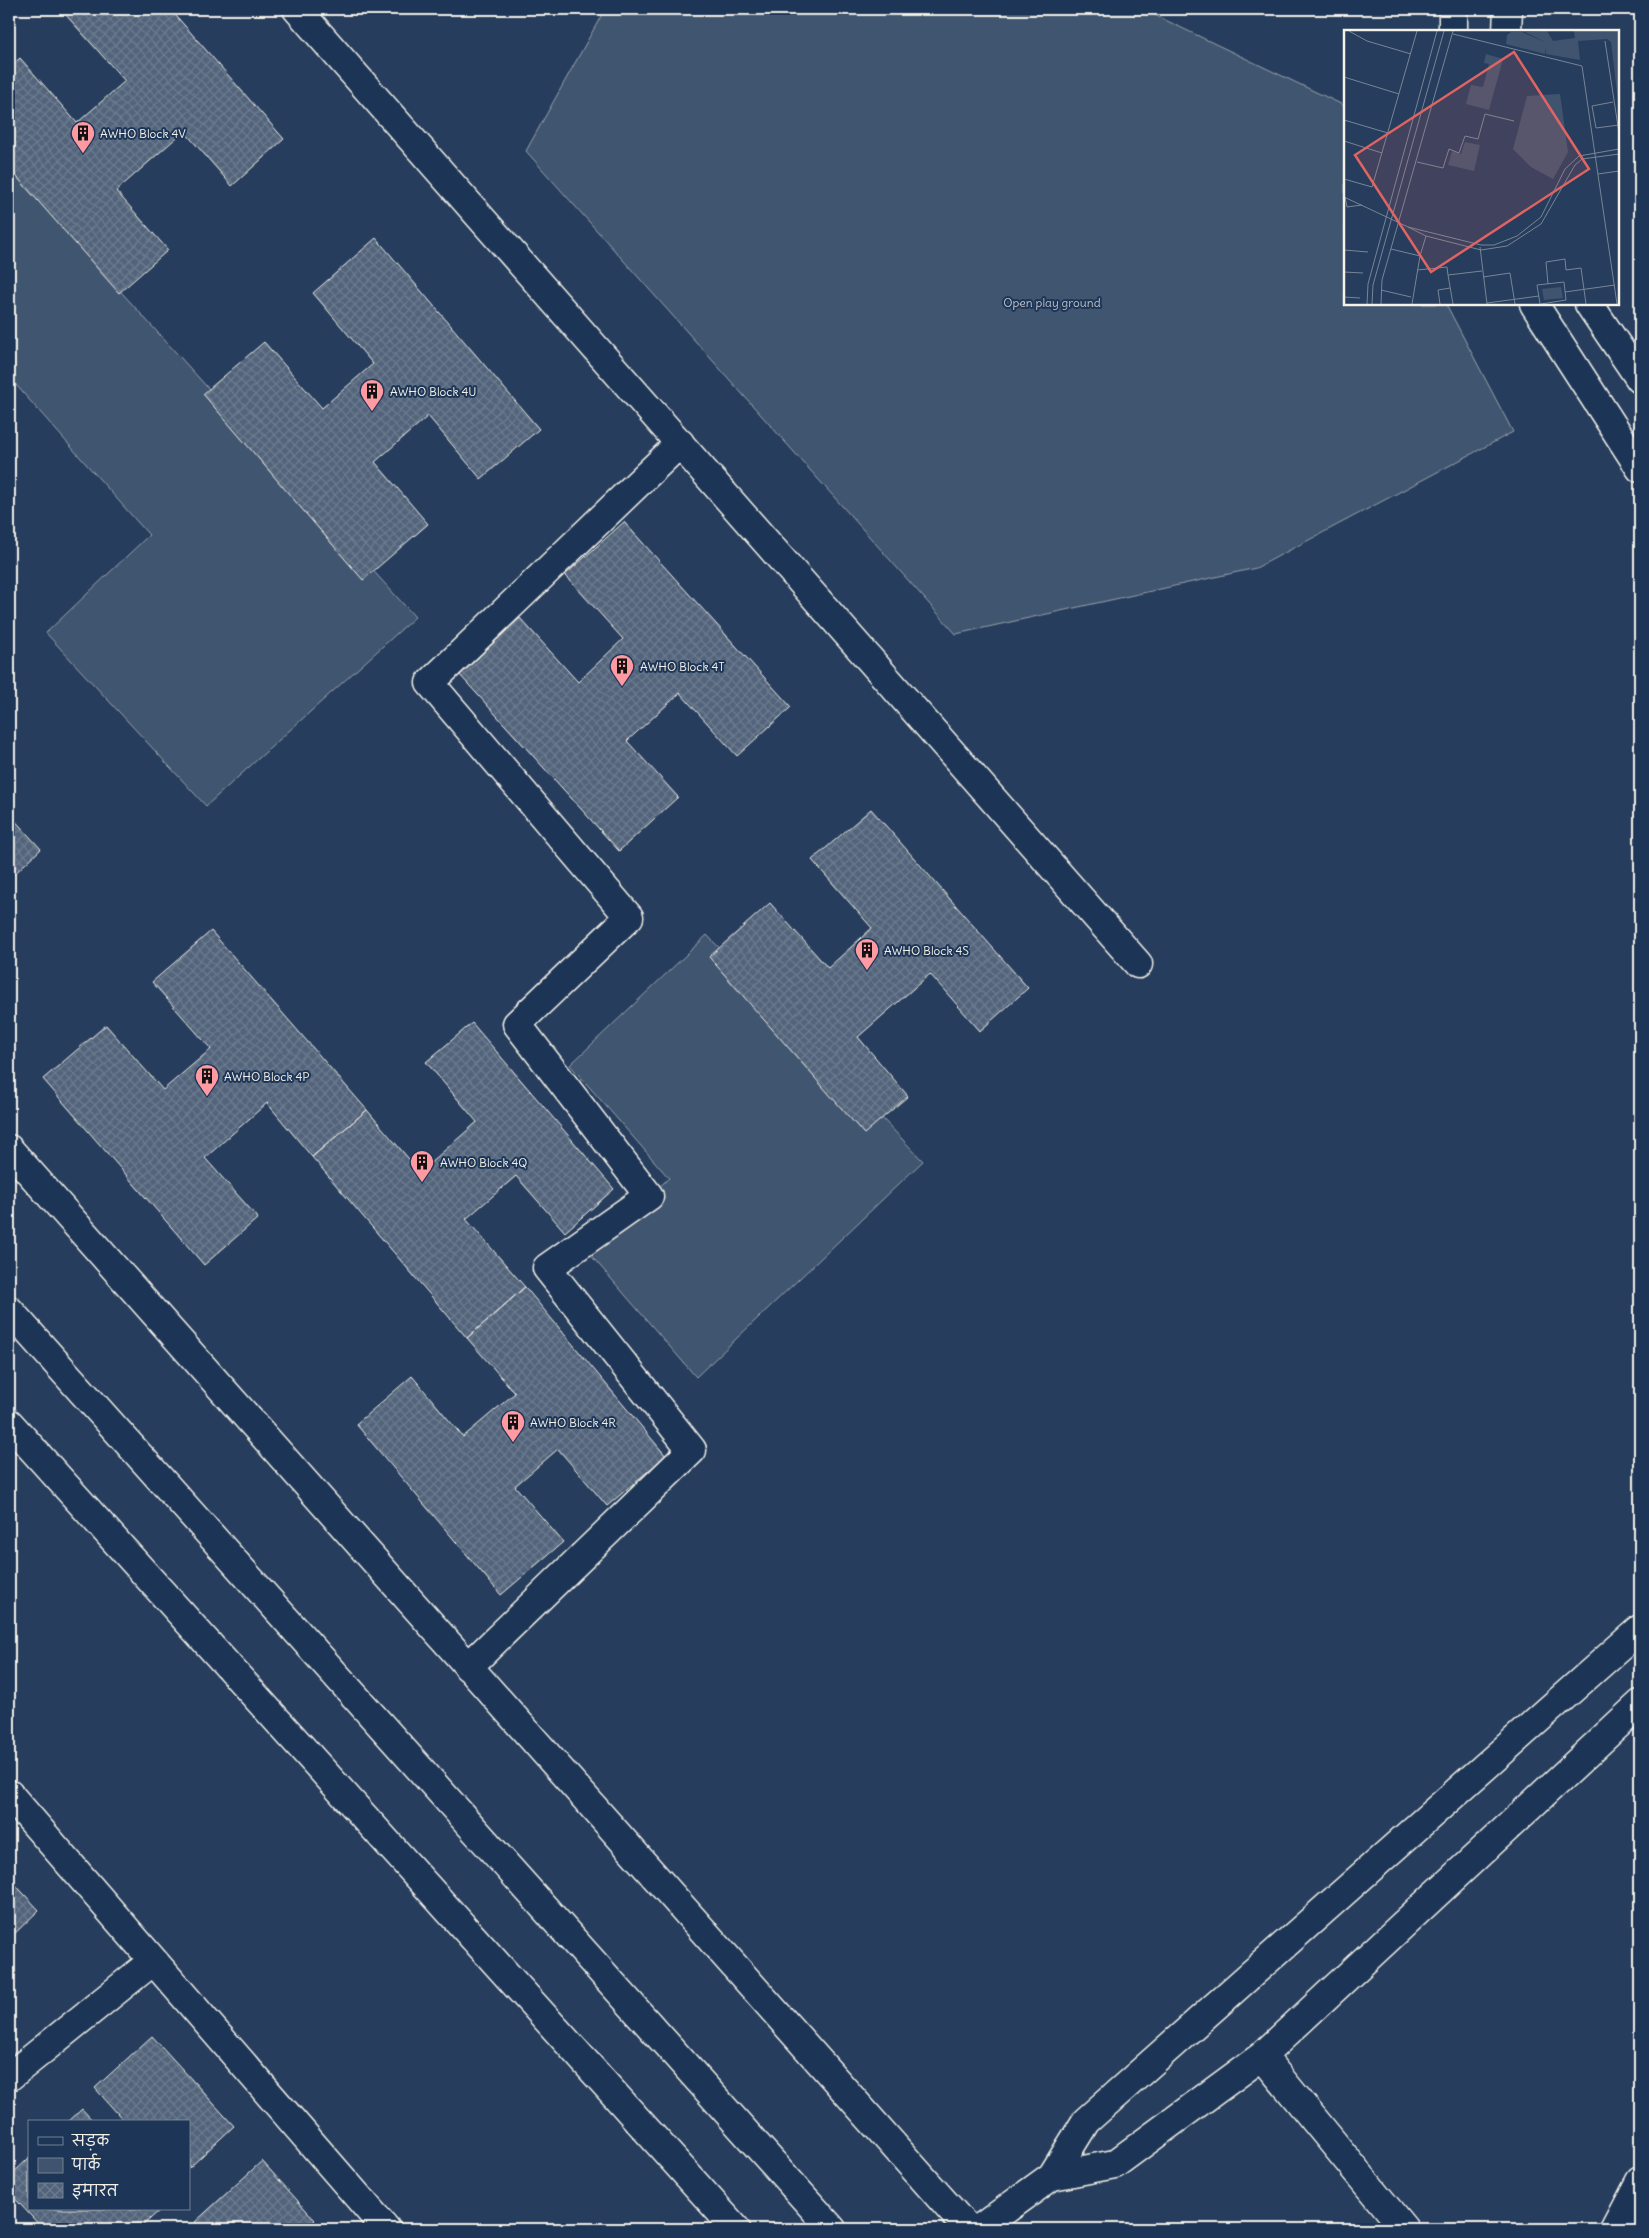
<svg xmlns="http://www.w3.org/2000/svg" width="1649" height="2238" font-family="Delius,'Playpen Sans Deva',sans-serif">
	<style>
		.green { fill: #40546f; stroke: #9aa2ac }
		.building { fill: url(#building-cross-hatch); stroke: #f4f1e8 }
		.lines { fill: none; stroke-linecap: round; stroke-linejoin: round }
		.minor-casing { stroke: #f4f1e8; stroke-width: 31 }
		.minor { stroke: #1d3557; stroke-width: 28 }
		.labels { text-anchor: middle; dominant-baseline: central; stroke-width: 4; stroke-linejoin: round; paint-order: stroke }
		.poi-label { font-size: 12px; fill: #f4f1e8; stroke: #1d3557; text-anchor: start }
		.park-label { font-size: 12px; fill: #bec2c4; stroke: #1d3557 }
		.inset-road { fill: none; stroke: #788595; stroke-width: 1 }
		.view { fill: #df6462; fill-opacity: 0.15; stroke: #df6462; stroke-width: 2.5 }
		.inset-edge { fill: none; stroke: #f4f1e8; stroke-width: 2.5 }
	</style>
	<defs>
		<pattern id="building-cross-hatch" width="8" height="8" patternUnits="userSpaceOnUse" patternTransform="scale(1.25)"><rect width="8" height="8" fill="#52647b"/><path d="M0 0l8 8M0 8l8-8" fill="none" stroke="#6c7b8e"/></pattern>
	</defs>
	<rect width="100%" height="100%" fill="#263d5d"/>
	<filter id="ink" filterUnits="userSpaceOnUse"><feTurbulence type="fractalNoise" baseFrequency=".02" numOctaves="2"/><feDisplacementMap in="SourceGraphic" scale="10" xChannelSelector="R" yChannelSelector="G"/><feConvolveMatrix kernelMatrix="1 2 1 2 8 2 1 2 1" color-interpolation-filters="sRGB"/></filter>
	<g filter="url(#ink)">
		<!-- green -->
		<path class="green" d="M 605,9 L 1142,9 L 1343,105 L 1345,109 L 1345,304 L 1446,304 L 1513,432 L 1256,568 L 956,634 L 526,151 Z
			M 9,168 L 415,617 L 206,806 L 46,633 L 149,535 L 9,377 Z
			M 707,935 L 923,1161 L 696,1377 L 588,1252 L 669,1178 L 570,1065 Z"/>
		<!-- building -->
		<path class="building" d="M 71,9 L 170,9 L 284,139 L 232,186 L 184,131 L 116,191 L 168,250 L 119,293 L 9,168 L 9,68 L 20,58 L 77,123 L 125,81 L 65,14 Z
			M 376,238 L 539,429 L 481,479 L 428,416 L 375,462 L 428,524 L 363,580 L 203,394 L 264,342 L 322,408 L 373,364 L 313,293 Z
			M 624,522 L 791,707 L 737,756 L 680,693 L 627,741 L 678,797 L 619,851 L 459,674 L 520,618 L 578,682 L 623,639 L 565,575 Z
			M 871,809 L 1028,988 L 980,1031 L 930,974 L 858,1037 L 908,1096 L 864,1134 L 709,957 L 770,903 L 828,968 L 872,928 L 812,860 Z
			M 9,814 L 41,849 L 9,879 Z
			M 211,931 L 367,1110 L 312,1157 L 267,1103 L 205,1158 L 258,1218 L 204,1265 L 43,1079 L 106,1025 L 163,1090 L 211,1049 L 152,982 Z
			M 472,1023 L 614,1189 L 565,1232 L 516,1176 L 466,1219 L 525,1287 L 467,1338 L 312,1157 L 367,1110 L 420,1172 L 477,1122 L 426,1062 Z
			M 525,1287 L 666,1456 L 607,1506 L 558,1449 L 515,1486 L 563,1542 L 501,1595 L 356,1424 L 412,1376 L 463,1437 L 515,1393 L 467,1338 Z
			M 9,1878 L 39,1910 L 9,1939 Z
			M 152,2036 L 234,2126 L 189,2168 L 189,2122 L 125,2122 L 95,2088 Z
			M 82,2109 L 94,2122 L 68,2122 Z
			M 29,2158 L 29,2209 L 161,2209 L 139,2229 L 43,2229 L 9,2192 L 9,2177 Z
			M 262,2161 L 315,2220 L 305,2229 L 202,2229 L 195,2222 Z"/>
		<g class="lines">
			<!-- minor casing -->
			<g class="minor-casing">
				<path id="minor" d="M 297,9 L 1138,964
					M 1453,9 L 1453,31
					M 1507,31 L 1508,9
					M 1534,304 L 1640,468
					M 1589,304 L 1640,379
					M 9,1149 L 968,2229
					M 9,1310 L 832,2229
					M 9,1423 L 736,2229
					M 468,1667 L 692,1450 L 547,1268 L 649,1196 L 517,1024 L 629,917 L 430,683 L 680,443
					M 9,1794 L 386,2229
					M 1262,2056 L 1404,2229
					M 9,2077 L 153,1961
					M 1052,2176 L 1115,2164 L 1262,2056 L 1640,1704
					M 979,2229 L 1052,2176 L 1086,2121 L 1640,1629
					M 1615,2229 L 1640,2181"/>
			</g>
			<!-- minor -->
			<use href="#minor" class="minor"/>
		</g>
	</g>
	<!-- icons -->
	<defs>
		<g id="building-pin" transform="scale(1.25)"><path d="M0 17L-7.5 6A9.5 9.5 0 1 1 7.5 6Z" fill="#ff9aa2" stroke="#1d3557"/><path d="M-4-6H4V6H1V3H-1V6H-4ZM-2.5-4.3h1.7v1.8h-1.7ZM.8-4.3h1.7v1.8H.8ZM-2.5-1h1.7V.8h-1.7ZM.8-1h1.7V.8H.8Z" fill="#111"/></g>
	</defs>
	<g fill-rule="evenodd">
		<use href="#building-pin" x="83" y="133"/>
		<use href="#building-pin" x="372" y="391"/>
		<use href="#building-pin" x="622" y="666"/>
		<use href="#building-pin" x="867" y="950"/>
		<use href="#building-pin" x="207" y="1076"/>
		<use href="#building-pin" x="422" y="1162"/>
		<use href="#building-pin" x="513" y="1422"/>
	</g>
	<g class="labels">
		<!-- poi labels -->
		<g class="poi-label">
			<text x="100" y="133">AWHO Block 4V</text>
			<text x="390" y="391">AWHO Block 4U</text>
			<text x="640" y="666">AWHO Block 4T</text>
			<text x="884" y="950">AWHO Block 4S</text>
			<text x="224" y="1076">AWHO Block 4P</text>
			<text x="440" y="1162">AWHO Block 4Q</text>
			<text x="530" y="1422">AWHO Block 4R</text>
		</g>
		<!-- park labels -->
		<g class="park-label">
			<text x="1052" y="302">Open play ground</text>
		</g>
	</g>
	<!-- overview -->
	<g transform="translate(1344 30)">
		<rect width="275" height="275" fill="#263d5d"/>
		<path d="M 203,1 L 209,11 L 231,8 L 230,1 L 275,1 L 275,80 L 267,12 L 263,9 L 234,11 L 236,30 L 202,24 L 202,18 L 201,24 L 162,14 L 163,5 L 167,2 L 178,2 L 203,13 L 181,2 ZM 142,24 L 159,29 L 145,80 L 122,74 L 127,55 L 139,57 L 145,34 L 140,33 ZM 216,64 L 224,122 L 209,149 L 187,137 L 169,119 L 183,66 ZM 121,112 L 136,115 L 130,141 L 104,135 L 108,121 L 117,124 ZM 217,257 L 219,268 L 200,270 L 198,259 Z" fill="#40546f"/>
		<path class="inset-road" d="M 5,1 L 23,11 L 67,24M 109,4 L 238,36 L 273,274M 261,11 L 275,103M 0,47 L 55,64M 269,72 L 248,76 L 252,98 L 275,95M 0,90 L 44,103M 0,111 L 38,123M 73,132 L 99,138 L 105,119 L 115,123 L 121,106 L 134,109 L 141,84 L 170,91M 254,144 L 275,141M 0,149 L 28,157 L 73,1M 0,167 L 64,197 L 137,215 L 150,215 L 173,206 L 197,187 L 221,139 L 235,126 L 275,119M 1,167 L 3,177 L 18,175M 64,197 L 82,206 L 137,220 L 163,216 L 197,194 L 231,135 L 238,129 L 275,124M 136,217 L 143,274M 47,219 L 76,226 L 82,206M 0,220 L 24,222M 73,240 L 103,237 L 104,245M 0,242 L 19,243M 139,247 L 166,243 L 171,274M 204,254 L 202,232 L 221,229 L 222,240 L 237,238 L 242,274M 37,260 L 67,267M 221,262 L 271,255M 0,267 L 16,268M 143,273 L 195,266M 23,274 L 24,254 L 93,1M 28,274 L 29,255 L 100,1M 37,274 L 38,250 L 109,1M 68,274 L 76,226M 96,274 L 94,260 L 106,258M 109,274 L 104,245 L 138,241M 196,274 L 193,255 L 220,252 L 222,270 L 197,274"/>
		<path class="view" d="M 170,22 L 245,139 L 87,242 L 11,125 Z"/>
		<rect width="275" height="275" class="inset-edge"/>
	</g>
	<!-- margin -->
	<rect width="1649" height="2238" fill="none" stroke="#1d3557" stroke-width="30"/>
	<rect x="15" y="15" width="1619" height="2208" fill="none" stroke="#f4f1e8" stroke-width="2" filter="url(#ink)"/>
	<!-- legend -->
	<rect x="28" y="2120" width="162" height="90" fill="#1d3557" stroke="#738091"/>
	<rect x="38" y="2137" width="25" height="8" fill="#1d3557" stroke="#738091"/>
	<text x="72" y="2146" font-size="15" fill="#f4f1e8">सड़क</text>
	<rect x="38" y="2158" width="25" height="15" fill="#40546f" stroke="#738091"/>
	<text x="72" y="2170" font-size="15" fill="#f4f1e8">पार्क</text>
	<rect x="38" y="2183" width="25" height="15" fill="url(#building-cross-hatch)" stroke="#738091"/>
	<text x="72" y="2196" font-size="15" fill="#f4f1e8">इमारत</text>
</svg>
